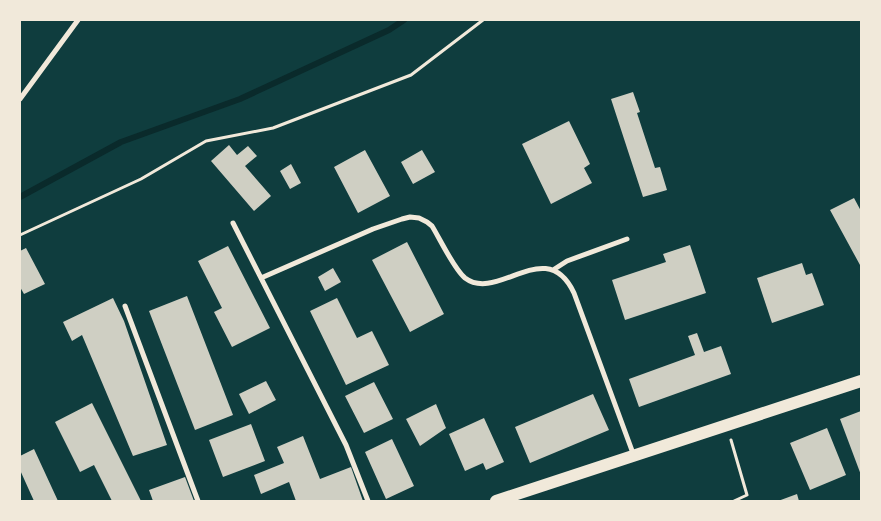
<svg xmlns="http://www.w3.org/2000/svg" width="881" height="521" font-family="'Exo 2',sans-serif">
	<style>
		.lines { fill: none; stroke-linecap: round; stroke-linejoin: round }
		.stream { stroke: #0a2a2b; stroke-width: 6 }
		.building { fill: #cfcfc3 }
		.path { stroke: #f1e9da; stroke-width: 3 }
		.minor { stroke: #f1e9da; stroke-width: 5 }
		.primary { stroke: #f1e9da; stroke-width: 12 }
	</style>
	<rect width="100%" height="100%" fill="#0f3d3e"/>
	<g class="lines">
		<!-- stream -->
		<path class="stream" d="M 20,197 L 121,142 L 240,99 L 389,30 L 404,20"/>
	</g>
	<!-- building -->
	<path class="building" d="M 633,92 L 640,112 L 637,113 L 655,168 L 660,167 L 667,190 L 643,197 L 611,99 Z
		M 569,121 L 590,164 L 584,168 L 592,183 L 551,204 L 522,144 Z
		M 229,145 L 237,155 L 248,146 L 257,156 L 245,166 L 271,196 L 254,211 L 211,161 Z
		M 365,150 L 390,196 L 358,213 L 334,167 Z
		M 422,150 L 435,172 L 413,184 L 401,162 Z
		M 291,164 L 301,183 L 290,189 L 280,171 Z
		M 854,198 L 861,211 L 861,264 L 860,265 L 830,210 Z
		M 407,242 L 444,314 L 410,332 L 372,260 Z
		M 690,245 L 706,293 L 625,320 L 612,280 L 666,262 L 663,254 Z
		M 228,246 L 270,328 L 232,347 L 214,312 L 222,308 L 198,261 Z
		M 26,248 L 45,284 L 24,294 L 20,287 L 20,251 Z
		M 802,263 L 806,275 L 812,273 L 824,305 L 772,323 L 757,278 Z
		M 333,268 L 341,282 L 325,291 L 318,277 Z
		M 187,296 L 233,415 L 195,430 L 149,311 Z
		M 113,298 L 124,321 L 167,445 L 133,456 L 82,335 L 72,341 L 63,322 Z
		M 337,298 L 357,338 L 372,331 L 389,365 L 346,385 L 310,311 Z
		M 697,333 L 704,352 L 721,346 L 731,374 L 639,407 L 629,379 L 695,355 L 688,336 Z
		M 266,381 L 276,400 L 249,414 L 239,394 Z
		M 374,382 L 393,419 L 364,433 L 345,396 Z
		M 593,394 L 609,430 L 530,463 L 515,427 Z
		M 92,403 L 141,501 L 112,501 L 94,465 L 80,472 L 55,422 Z
		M 436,404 L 446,428 L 420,446 L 406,419 Z
		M 861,411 L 861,475 L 840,419 Z
		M 484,418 L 504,462 L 486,470 L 483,463 L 465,471 L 449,434 Z
		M 251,424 L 265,461 L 223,477 L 209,440 Z
		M 827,428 L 846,475 L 810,490 L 790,443 Z
		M 303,436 L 320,479 L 351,467 L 363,501 L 296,501 L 289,482 L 261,494 L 254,475 L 284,463 L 277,447 Z
		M 392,439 L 414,486 L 386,499 L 365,452 Z
		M 34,449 L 58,501 L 34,501 L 20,470 L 20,456 Z
		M 185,477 L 194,501 L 153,501 L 149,490 Z
		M 797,494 L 799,501 L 778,501 Z"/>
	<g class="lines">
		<!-- path -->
		<path class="path" d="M 20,235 L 141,179 L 206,141 L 273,128 L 411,75 L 483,20
			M 731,440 L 747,495 L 734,501"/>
		<!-- minor -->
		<path class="minor" d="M 20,99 L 78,20
			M 233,223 L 346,445 L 368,501
			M 553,270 L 567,261 L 627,239
			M 261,278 L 373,229 L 402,219 L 410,217 L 419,218 L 427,222 L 432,226 C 440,239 454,269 465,278 C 498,303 546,234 574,293 L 634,456
			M 125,306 L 198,501"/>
		<!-- primary -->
		<path class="primary" d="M 496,501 L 861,381"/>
	</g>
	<!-- border -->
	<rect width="881" height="521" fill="none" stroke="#f1e9da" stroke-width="42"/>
</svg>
